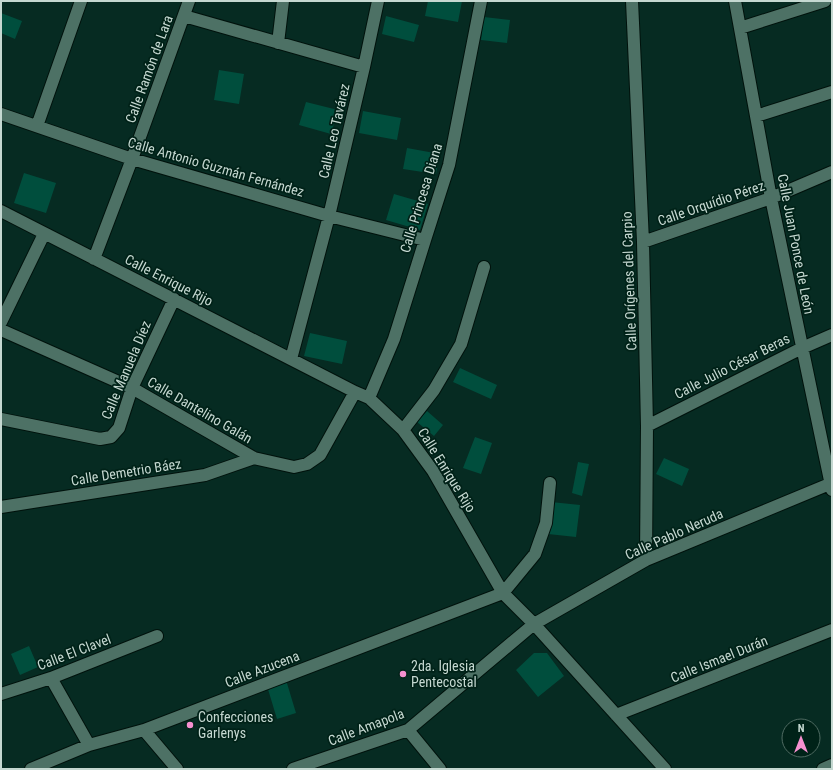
<svg xmlns="http://www.w3.org/2000/svg" width="833" height="770" font-family="'Roboto Condensed',sans-serif">
	<style>
		.building { fill: #004e3d }
		.lines { fill: none; stroke-linecap: round; stroke-linejoin: round }
		.street-casing { stroke: #00120c; stroke-width: 14 }
		.street { stroke: #4d7165; stroke-width: 12 }
		.poi-dot { fill: #f690d0; stroke: #002218; stroke-width: 1.5 }
		.labels { text-anchor: middle; dominant-baseline: central; stroke-width: 3.5; stroke-linejoin: round; paint-order: stroke }
		.street-label { font-size: 14px; fill: #c5d8d1; stroke: #002218 }
		.poi-label { font-size: 14px; fill: #c5d8d1; stroke: #002218; text-anchor: start }
	</style>
	<rect width="100%" height="100%" fill="#062b22"/>
	<!-- building -->
	<path class="building" d="M 428,1 L 462,1 L 458,22 L 425,16 Z
		M 1,13 L 22,21 L 15,39 L 1,33 Z
		M 386,16 L 419,25 L 414,42 L 382,34 Z
		M 484,17 L 510,20 L 507,43 L 481,40 Z
		M 219,70 L 244,74 L 239,104 L 214,100 Z
		M 306,102 L 338,110 L 331,134 L 299,125 Z
		M 363,111 L 401,118 L 397,140 L 359,133 Z
		M 407,148 L 440,154 L 436,174 L 403,169 Z
		M 24,173 L 56,183 L 46,213 L 14,203 Z
		M 394,194 L 428,204 L 420,230 L 386,220 Z
		M 310,333 L 347,341 L 342,364 L 304,356 Z
		M 460,368 L 497,385 L 491,399 L 453,382 Z
		M 427,411 L 443,425 L 434,436 L 417,422 Z
		M 475,437 L 492,443 L 481,474 L 463,468 Z
		M 664,458 L 689,469 L 682,486 L 656,474 Z
		M 578,462 L 589,464 L 582,496 L 572,493 Z
		M 551,502 L 580,505 L 576,537 L 548,534 Z
		M 29,646 L 38,667 L 20,675 L 11,654 Z
		M 534,653 L 547,653 L 564,676 L 538,697 L 516,670 Z
		M 286,680 L 296,713 L 277,719 L 267,686 Z"/>
	<g class="lines">
		<!-- street casing -->
		<g class="street-casing">
			<path id="street" d="M 632,1 L 643,242 L 647,426 L 646,560
				M 735,1 L 771,198 L 832,490
				M 184,16 L 364,67
				M 740,28 L 825,1
				M 278,43 L 283,1
				M 1,114 L 132,159 L 329,216 L 425,240
				M 756,116 L 832,92
				M 37,126 L 81,1
				M 1,211 L 355,392 L 369,398 L 403,430 L 433,471 L 503,593 L 534,624 L 665,769
				M 643,242 L 771,198 L 832,172
				M 94,259 L 132,159 L 189,1
				M 1,322 L 44,234
				M 1,330 L 132,388 L 254,458 L 294,467 L 307,464 L 320,455 L 355,392
				M 291,359 L 329,216 L 364,67 L 378,1
				M 369,398 L 394,339 L 425,240 L 449,165 L 481,1
				M 1,419 L 100,439 L 111,437 L 119,428 L 132,388 L 174,299
				M 647,426 L 802,348 L 832,335
				M 403,430 L 434,390 L 461,344 L 484,267
				M 1,507 L 205,475 L 254,458
				M 51,678 L 89,745
				M 1,694 L 51,678 L 157,636
				M 616,715 L 832,630
				M 144,730 L 177,769
				M 408,730 L 440,769
				M 31,769 L 89,745 L 144,730 L 503,593 L 535,554 L 546,523 L 550,483
				M 293,769 L 408,730 L 534,624 L 646,560 L 832,483
				M 823,769 L 832,765"/>
		</g>
		<!-- street -->
		<use href="#street" class="street"/>
	</g>
	<!-- markers -->
	<g class="poi-dot">
		<circle cx="403" cy="674" r="4"/>
		<circle cx="190" cy="725" r="4"/>
	</g>
	<g class="labels">
		<!-- street labels -->
		<g class="street-label">
			<text transform="translate(149 69) rotate(-70)">Calle Ramón de Lara</text>
			<text transform="translate(334 131) rotate(-77)">Calle Leo Tavárez</text>
			<text transform="translate(216 167) rotate(16)">Calle Antonio Guzmán Fernández</text>
			<text transform="translate(421 198) rotate(-73)">Calle Princesa Diana</text>
			<text transform="translate(711 203) rotate(-19)">Calle Orquídio Pérez</text>
			<text transform="translate(796 244) rotate(79)">Calle Juan Ponce de León</text>
			<text transform="translate(169 280) rotate(27)">Calle Enrique Rijo</text>
			<text transform="translate(629 281) rotate(-92)">Calle Orígenes del Carpio</text>
			<text transform="translate(732 366) rotate(-27)">Calle Julio César Beras</text>
			<text transform="translate(126 370) rotate(-67)">Calle Manuela Díez</text>
			<text transform="translate(200 410) rotate(30)">Calle Dantelino Galán</text>
			<text transform="translate(447 470) rotate(58)">Calle Enrique Rijo</text>
			<text transform="translate(126 472) rotate(-9)">Calle Demetrio Báez</text>
			<text transform="translate(674 534) rotate(-24)">Calle Pablo Neruda</text>
			<text transform="translate(74 652) rotate(-21)">Calle El Clavel</text>
			<text transform="translate(719 659) rotate(-22)">Calle Ismael Durán</text>
			<text transform="translate(262 669) rotate(-21)">Calle Azucena</text>
			<text transform="translate(366 727) rotate(-21)">Calle Amapola</text>
		</g>
		<!-- poi labels -->
		<g class="poi-label">
			<text x="411" y="666">2da. Iglesia<tspan x="411" dy="16">Pentecostal</tspan></text>
			<text x="198" y="717">Confecciones<tspan x="198" dy="16">Garlenys</tspan></text>
		</g>
	</g>
	<!-- border -->
	<rect width="833" height="770" fill="none" stroke="#c5d8d1" stroke-width="4"/>
	<!-- north arrow -->
	<g transform="translate(801 738)"><circle r="19" fill="#002218" stroke="#4f6b62"/>
	<path d="M0-3L7 15L0 10L-7 15Z" fill="#f690d0"/>
	<text y="-6" font-size="11" font-weight="bold" text-anchor="middle" fill="#c5d8d1">N</text>
	</g>
</svg>
